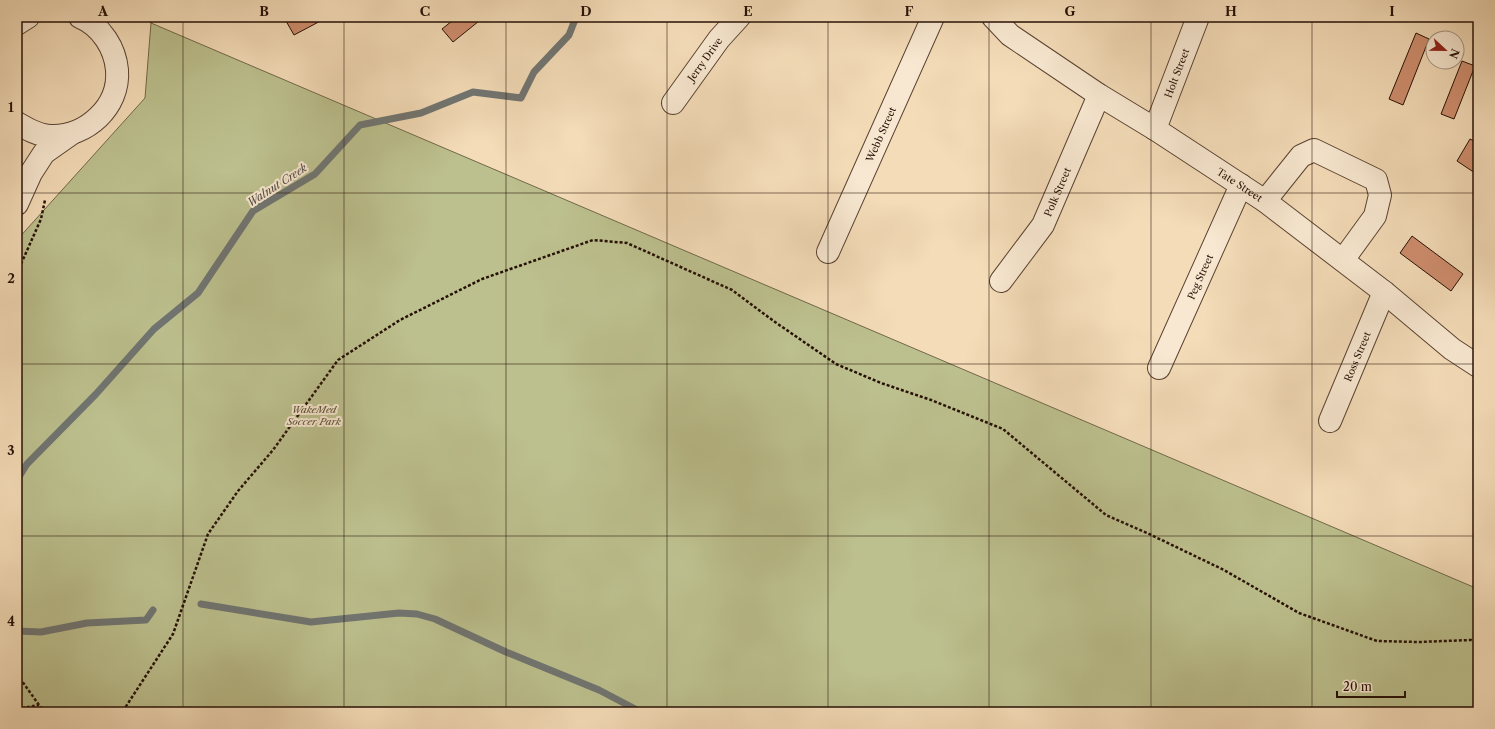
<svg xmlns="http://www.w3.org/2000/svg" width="1495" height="729" font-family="'Libre Caslon Text',serif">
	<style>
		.green { fill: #bcc08e; stroke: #71684a }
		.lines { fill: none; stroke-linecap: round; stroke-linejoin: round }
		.stream { stroke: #707572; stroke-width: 7 }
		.building { fill: #cf8e6e; stroke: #261006 }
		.minor-casing { stroke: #5a4332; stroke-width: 24 }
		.path { stroke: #261006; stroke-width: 2.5; stroke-dasharray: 3 2; stroke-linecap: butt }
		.minor { stroke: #f8e8d1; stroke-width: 22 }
		.grid { fill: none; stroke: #261006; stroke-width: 1; stroke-opacity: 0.55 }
		.labels { text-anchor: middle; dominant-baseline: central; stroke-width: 4; stroke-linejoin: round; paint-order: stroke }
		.street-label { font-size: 10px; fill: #261006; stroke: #f8e8d1 }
		.park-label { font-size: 10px; font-style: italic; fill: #5a4e36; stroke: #f8e8d1 }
		.water-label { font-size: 11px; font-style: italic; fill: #514b45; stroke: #f8e8d1 }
		.neatline { fill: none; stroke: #261006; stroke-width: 1.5 }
		.grid-label { font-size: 13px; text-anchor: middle; font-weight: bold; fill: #261006 }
	</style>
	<rect width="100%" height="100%" fill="#f4dcb8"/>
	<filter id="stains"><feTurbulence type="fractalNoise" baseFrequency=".005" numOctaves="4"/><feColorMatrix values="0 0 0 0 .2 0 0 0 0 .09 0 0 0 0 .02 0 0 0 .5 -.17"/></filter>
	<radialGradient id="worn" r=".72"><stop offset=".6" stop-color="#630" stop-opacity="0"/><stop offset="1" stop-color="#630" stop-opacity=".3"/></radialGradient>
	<!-- green -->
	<path class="green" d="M 144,17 L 154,17 L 151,23 L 1478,589 L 1478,712 L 17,712 L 17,240 L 145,98 L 151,23 Z"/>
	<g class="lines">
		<!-- stream -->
		<path class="stream" d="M 17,480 L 27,464 L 96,394 L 154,329 L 198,293 L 253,211 L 315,174 L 360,125 L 421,113 L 473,92 L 521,98 L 534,72 L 569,35 L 576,17
			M 201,604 L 311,622 L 399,613 L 417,614 L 435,619 L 506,652 L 599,690 L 641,712
			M 17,631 L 41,632 L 87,623 L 146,620 L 153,610"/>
	</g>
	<!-- building -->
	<path class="building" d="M 294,17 L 328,17 L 294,35 L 286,21 Z
		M 457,17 L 484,17 L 453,42 L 442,29 Z
		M 1416,33 L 1429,39 L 1403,105 L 1389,99 Z
		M 1462,61 L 1475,66 L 1454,119 L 1441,114 Z
		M 1470,139 L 1478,143 L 1478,175 L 1457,161 Z
		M 1412,236 L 1463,274 L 1451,291 L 1400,253 Z"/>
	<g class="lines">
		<!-- minor casing -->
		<g class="minor-casing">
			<g id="minor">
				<path id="s1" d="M 993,17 L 1010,35 L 1099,95 L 1155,129 L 1265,201 L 1384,292 L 1452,349 L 1478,366"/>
				<path d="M 17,24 L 28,17"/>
				<path id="s2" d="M 673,103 L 719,39 L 739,17"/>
				<path d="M 17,123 C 27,129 39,136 51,136 C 86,137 120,107 117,70 C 116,58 112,48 106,39 C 100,30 90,21 80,17"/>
				<path id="s3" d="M 1155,129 L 1198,17"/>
				<path d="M 1265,201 L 1301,156 L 1314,150 L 1376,180 L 1380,195 L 1375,216 L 1343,260"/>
				<path d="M 17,204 L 31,173 L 44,153 L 71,134"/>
				<path id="s4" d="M 828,252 L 933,17"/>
				<path id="s5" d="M 1001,281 L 1043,225 L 1099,95"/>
				<path id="s6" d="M 1159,368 L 1241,185"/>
				<path id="s7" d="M 1330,421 L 1384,292"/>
			</g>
		</g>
		<!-- path -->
		<path class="path" d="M 17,273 L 41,219 L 45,200
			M 17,674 L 39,705 L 45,712
			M 17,709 L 39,705
			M 118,712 L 123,711 L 173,634 L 208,534 L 238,491 L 273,450 L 338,360 L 400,320 L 482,279 L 593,240 L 627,243 L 732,290 L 775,322 L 836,364 L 881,383 L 931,400 L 1003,429 L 1106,515 L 1147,533 L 1224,570 L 1299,613 L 1377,641 L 1419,642 L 1471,640 L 1478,643"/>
		<!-- minor -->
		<use href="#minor" class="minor"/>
	</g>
	<!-- grid -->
	<path class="grid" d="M 183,17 L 183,712M 344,17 L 344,712M 506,17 L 506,712M 667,17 L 667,712M 828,17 L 828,712M 989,17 L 989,712M 1151,17 L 1151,712M 1312,17 L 1312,712M 17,193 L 1478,193M 17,364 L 1478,364M 17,536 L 1478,536"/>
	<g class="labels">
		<!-- street labels -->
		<g class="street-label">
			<text stroke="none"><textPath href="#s2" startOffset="54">Jerry Drive</textPath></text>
			<text stroke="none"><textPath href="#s3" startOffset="60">Holt Street</textPath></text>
			<text stroke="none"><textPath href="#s4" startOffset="129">Webb Street</textPath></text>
			<text stroke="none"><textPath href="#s1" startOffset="299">Tate Street</textPath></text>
			<text stroke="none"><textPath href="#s5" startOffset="106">Polk Street</textPath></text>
			<text stroke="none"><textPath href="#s6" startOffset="100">Peg Street</textPath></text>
			<text stroke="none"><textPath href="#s7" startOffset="70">Ross Street</textPath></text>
		</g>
		<!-- park labels -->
		<g class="park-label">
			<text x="314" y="409">WakeMed<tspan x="314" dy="12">Soccer Park</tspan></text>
		</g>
		<!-- water labels -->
		<g class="water-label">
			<text transform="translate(277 185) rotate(-33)">Walnut Creek</text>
		</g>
	</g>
	<!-- margin -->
	<rect width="1495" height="729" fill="none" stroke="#f4dcb8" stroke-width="44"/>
	<!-- north arrow -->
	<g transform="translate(1445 50) rotate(112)"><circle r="19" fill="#f8e8d1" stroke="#a49280"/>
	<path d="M0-3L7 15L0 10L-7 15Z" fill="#8f2418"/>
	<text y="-6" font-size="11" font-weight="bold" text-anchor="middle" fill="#261006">N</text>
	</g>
	<!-- scale -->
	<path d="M1337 691v6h68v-6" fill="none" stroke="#261006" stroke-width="2"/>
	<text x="1343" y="691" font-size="12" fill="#261006" stroke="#f8e8d1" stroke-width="3" paint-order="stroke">20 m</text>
	<rect x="22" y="22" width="1451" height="685" class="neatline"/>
	<g class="grid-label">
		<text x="103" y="16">A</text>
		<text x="264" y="16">B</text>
		<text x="425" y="16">C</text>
		<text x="586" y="16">D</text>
		<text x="748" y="16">E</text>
		<text x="909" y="16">F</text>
		<text x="1070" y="16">G</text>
		<text x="1231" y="16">H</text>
		<text x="1392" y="16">I</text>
		<text x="11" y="112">1</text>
		<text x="11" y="283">2</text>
		<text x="11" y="455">3</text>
		<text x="11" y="626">4</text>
	</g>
	<rect width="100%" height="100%" filter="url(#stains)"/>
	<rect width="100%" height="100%" fill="url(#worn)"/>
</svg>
